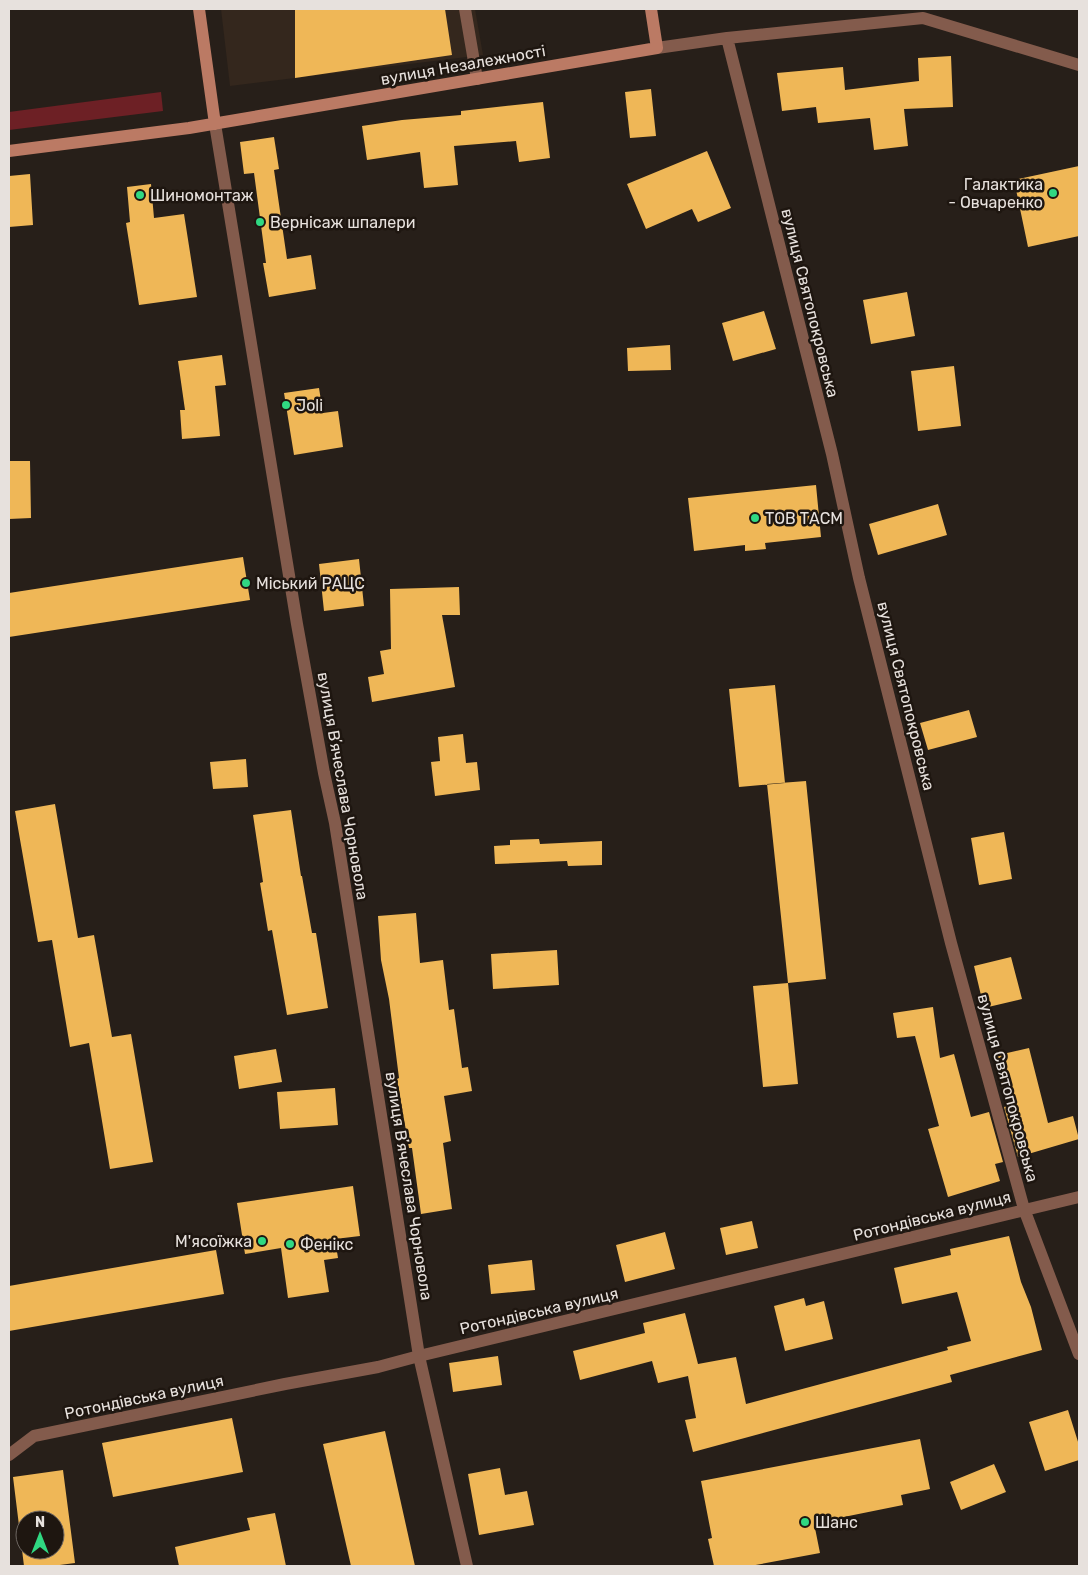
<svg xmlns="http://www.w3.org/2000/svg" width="1088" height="1575" font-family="Rubik,sans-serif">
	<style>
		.built { fill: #34271d }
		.green { fill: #6d2025 }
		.building { fill: #efb757; fill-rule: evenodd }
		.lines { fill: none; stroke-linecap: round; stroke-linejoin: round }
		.street { stroke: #835b4c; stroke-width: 12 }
		.secondary { stroke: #bb7a64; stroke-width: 12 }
		.poi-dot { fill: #30d882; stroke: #1e1610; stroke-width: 2 }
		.labels { text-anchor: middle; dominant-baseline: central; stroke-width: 5; stroke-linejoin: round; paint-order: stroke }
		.street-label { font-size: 16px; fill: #e7e1dd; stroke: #1e1610 }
		.poi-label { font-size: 16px; fill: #e7e1dd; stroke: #1e1610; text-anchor: start }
	</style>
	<rect width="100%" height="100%" fill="#271f19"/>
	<!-- built -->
	<path class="built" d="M 221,9 L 475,9 L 483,55 L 230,86 Z"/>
	<!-- green -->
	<path class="green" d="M 161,92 L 163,111 L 9,130 L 9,112 Z"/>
	<!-- building -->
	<path class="building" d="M 295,9 L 445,9 L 452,55 L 295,78 Z
		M 951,56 L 953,107 L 904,109 L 908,146 L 874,150 L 870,118 L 818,123 L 816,107 L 782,111 L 777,73 L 843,67 L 845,90 L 919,81 L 918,58 Z
		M 651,89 L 656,136 L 630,138 L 625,92 Z
		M 543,102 L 550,158 L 519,162 L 516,141 L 454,146 L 458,185 L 424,188 L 420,152 L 367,160 L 362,126 L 402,120 L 461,115 L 461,111 Z
		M 274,137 L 279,169 L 274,170 L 287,259 L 311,255 L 316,289 L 269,297 L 263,263 L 266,263 L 254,173 L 244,174 L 240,142 Z
		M 707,151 L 731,208 L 698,222 L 692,209 L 646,229 L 627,184 Z
		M 1079,166 L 1079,236 L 1028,247 L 1014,180 Z
		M 30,174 L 33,225 L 9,227 L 9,176 Z
		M 151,184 L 154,218 L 184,214 L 197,297 L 139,305 L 126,223 L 130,222 L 127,187 Z
		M 907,292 L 915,336 L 871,344 L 863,300 Z
		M 764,311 L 776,349 L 733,361 L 722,323 Z
		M 670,345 L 671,370 L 628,371 L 627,348 Z
		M 222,355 L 226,385 L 215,386 L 220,436 L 182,439 L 180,410 L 185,410 L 178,361 Z
		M 954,366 L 961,426 L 918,431 L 911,371 Z
		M 319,388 L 323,413 L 338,411 L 343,447 L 294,455 L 284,393 Z
		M 9,461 L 30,461 L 31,518 L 9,519 Z
		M 816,485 L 821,537 L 765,543 L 766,549 L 745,551 L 745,545 L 694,551 L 688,498 Z
		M 938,504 L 947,535 L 878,555 L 869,524 Z
		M 243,557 L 250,600 L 9,637 L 9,593 Z
		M 359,559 L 364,606 L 324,611 L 319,564 Z
		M 459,587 L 460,615 L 442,615 L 455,687 L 372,702 L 368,677 L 384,674 L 380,651 L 391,649 L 390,589 Z
		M 775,685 L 785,783 L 739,787 L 729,689 Z
		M 969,710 L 977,737 L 928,750 L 920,723 Z
		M 463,734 L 466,763 L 477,762 L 480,790 L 435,796 L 431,762 L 440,761 L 438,737 Z
		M 246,759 L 248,787 L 213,789 L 210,762 Z
		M 806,781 L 826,979 L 788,983 L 767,784 Z
		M 55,804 L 78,938 L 94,935 L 112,1037 L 131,1034 L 153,1162 L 110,1169 L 89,1043 L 70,1047 L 52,940 L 38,942 L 15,811 Z
		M 291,810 L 301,876 L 302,876 L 312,933 L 316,933 L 328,1008 L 287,1015 L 272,930 L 268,931 L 260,883 L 263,882 L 253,815 Z
		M 1004,832 L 1012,879 L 979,885 L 971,838 Z
		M 539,839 L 540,844 L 602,841 L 602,865 L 568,866 L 567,861 L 495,864 L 494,846 L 510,845 L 510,840 Z
		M 416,913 L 420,963 L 443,960 L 449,1010 L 454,1009 L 462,1068 L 468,1067 L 472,1091 L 444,1096 L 451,1141 L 443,1143 L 452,1209 L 421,1214 L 412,1148 L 409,1148 L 397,1079 L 399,1078 L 389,999 L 381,960 L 378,916 Z
		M 557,950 L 559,985 L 493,989 L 491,954 Z
		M 1011,957 L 1022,999 L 984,1008 L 974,966 Z
		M 788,983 L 798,1084 L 763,1087 L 753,986 Z
		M 933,1007 L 940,1058 L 954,1054 L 971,1117 L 989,1112 L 1003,1162 L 995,1164 L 1000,1181 L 948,1197 L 928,1129 L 939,1126 L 915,1036 L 897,1038 L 893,1013 Z
		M 1029,1048 L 1048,1123 L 1073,1116 L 1079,1139 L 1018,1157 L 1004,1107 L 1007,1106 L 994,1056 Z
		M 276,1049 L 282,1082 L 239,1089 L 234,1056 Z
		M 335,1088 L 338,1125 L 280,1129 L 277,1092 Z
		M 353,1186 L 360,1236 L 335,1239 L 338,1258 L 324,1260 L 329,1292 L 288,1298 L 281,1248 L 245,1254 L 237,1203 Z
		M 752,1221 L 758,1248 L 726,1255 L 720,1228 Z
		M 665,1232 L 675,1269 L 625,1282 L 616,1245 Z
		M 1009,1236 L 1021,1282 L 1031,1307 L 1042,1350 L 950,1375 L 952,1382 L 693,1452 L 685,1420 L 696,1418 L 688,1376 L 658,1383 L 652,1361 L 580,1380 L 573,1351 L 645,1333 L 643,1323 L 685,1313 L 698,1364 L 736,1357 L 746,1404 L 948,1350 L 947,1347 L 971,1341 L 957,1292 L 902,1304 L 894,1268 L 951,1255 L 950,1249 Z
		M 216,1250 L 224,1294 L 9,1331 L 9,1286 Z
		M 532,1260 L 535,1290 L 491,1294 L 488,1265 Z
		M 804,1298 L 806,1306 L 824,1301 L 833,1339 L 785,1351 L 774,1306 Z
		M 498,1356 L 502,1385 L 453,1392 L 449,1363 Z
		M 1068,1410 L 1079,1445 L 1079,1460 L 1045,1471 L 1029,1422 Z
		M 232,1418 L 243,1472 L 113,1497 L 102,1443 Z
		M 385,1431 L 415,1566 L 351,1566 L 323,1444 Z
		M 920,1439 L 930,1489 L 901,1495 L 903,1505 L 814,1523 L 820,1553 L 750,1566 L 714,1566 L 708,1539 L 712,1538 L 701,1481 Z
		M 994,1464 L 1006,1492 L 961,1510 L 950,1482 Z
		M 500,1468 L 505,1495 L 527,1491 L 534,1525 L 479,1535 L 468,1474 Z
		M 63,1470 L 75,1563 L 52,1566 L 24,1566 L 13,1477 ZM 25,1520 L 55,1520 L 55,1550 L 25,1550 Z
		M 275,1513 L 286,1566 L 179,1566 L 175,1547 L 250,1530 L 247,1518 Z"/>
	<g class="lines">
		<!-- street -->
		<path class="street" d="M 465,9 L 477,79
			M 727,38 L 832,454 L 859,578 L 951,943 L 1024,1209 L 1079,1354
			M 657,48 L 727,38 L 923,18 L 1079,65
			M 215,124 L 297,624 L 324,773 L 335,823 L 419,1356 L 467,1566
			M 9,1455 L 34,1436 L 285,1384 L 378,1367 L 419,1356 L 1079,1197"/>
		<!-- secondary -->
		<path class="secondary" d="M 199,9 L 215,124
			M 9,151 L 189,128 L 657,48 L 651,9"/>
	</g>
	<!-- markers -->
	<g class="poi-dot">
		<circle cx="1053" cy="193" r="5"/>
		<circle cx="140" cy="195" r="5"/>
		<circle cx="260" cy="222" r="5"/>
		<circle cx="286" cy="405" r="5"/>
		<circle cx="755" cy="518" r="5"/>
		<circle cx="246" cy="583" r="5"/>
		<circle cx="262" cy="1241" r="5"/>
		<circle cx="290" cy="1244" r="5"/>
		<circle cx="805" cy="1522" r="5"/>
	</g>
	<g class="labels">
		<!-- street labels -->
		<g class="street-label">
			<text transform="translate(463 65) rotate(-10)">вулиця Незалежності</text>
			<text transform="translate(810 303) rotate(76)">вулиця Святопокровська</text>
			<text transform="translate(906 696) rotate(76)">вулиця Святопокровська</text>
			<text transform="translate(343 786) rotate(80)">вулиця Вʼячеслава Чорновола</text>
			<text transform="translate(1008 1088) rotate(75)">вулиця Святопокровська</text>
			<text transform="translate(409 1186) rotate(81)">вулиця Вʼячеслава Чорновола</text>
			<text transform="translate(932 1216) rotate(-14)">Ротондівська вулиця</text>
			<text transform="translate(539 1311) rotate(-13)">Ротондівська вулиця</text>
			<text transform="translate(144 1397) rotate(-12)">Ротондівська вулиця</text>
		</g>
		<!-- poi labels -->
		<g class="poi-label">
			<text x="1043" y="184" text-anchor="end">Галактика<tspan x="1043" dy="18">- Овчаренко</tspan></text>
			<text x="150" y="195">Шиномонтаж</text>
			<text x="270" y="222">Вернiсаж шпалери</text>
			<text x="296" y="405">Joli</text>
			<text x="765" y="518">ТОВ ТАСМ</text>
			<text x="256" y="583">Міський РАЦС</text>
			<text x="252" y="1241" text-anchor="end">М'ясоїжка</text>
			<text x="300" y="1244">Фенікс</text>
			<text x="815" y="1522">Шанс</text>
		</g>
	</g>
	<!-- border -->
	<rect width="1088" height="1575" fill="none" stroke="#e7e1dd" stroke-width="20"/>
	<!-- north arrow -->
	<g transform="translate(40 1535)"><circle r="24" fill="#1e1610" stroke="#6e6762"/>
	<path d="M0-4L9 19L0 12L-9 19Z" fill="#30d882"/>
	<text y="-8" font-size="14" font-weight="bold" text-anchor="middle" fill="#e7e1dd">N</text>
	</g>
</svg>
